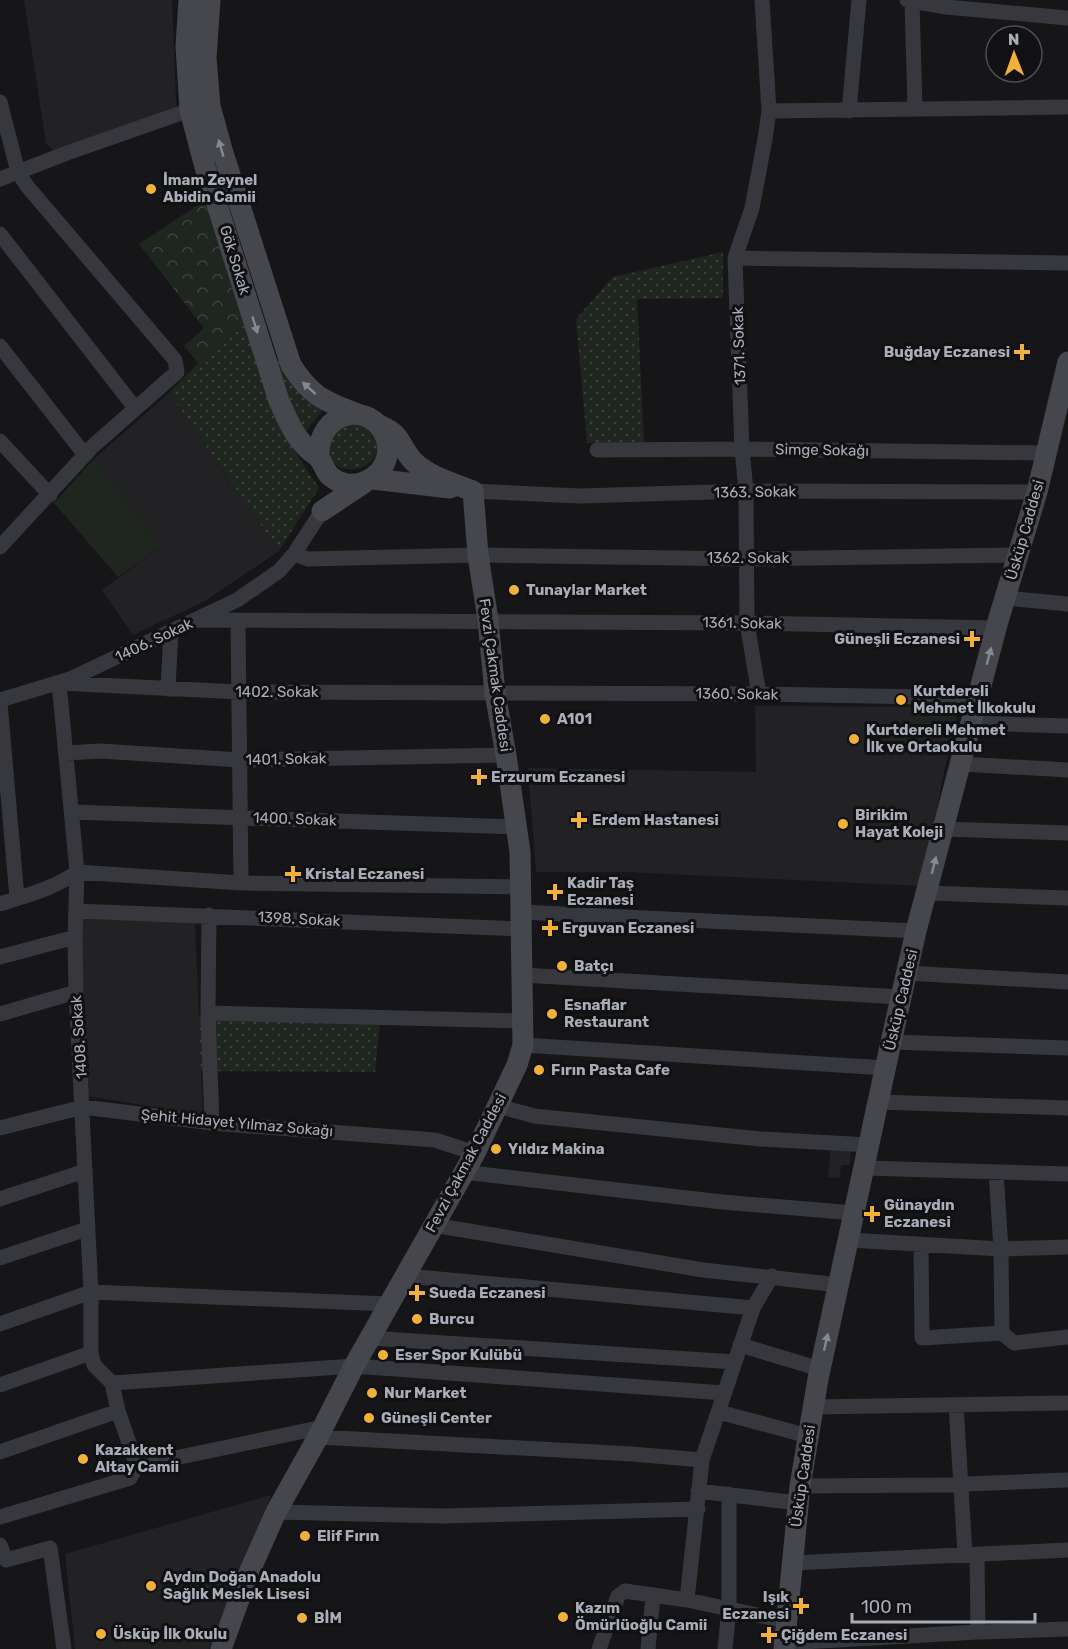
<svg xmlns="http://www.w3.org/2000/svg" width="1068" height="1649" font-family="Rubik,sans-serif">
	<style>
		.built { fill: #222225 }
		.grass { fill: url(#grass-dots) }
		.forest { fill: url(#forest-crowns) }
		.pitch { fill: #1e261f }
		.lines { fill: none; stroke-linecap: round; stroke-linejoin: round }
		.street { stroke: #37383d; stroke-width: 15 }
		.secondary { stroke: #45474d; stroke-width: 21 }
		.oneway { fill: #858993 }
		.poi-dot { fill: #f2b134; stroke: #111113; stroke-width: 2 }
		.labels { text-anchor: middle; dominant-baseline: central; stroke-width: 6; stroke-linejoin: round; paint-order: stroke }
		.poi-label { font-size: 15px; font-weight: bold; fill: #a8adb8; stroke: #111113; text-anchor: start }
		.street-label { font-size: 15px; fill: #a8adb8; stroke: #111113 }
	</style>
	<defs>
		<pattern id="grass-dots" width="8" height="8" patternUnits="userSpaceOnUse" patternTransform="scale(1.5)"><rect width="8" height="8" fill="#1e261f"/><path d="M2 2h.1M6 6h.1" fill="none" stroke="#3c433d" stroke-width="1.8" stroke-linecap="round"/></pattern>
		<pattern id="forest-crowns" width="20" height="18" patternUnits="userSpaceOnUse" patternTransform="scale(1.5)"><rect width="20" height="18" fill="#1e261f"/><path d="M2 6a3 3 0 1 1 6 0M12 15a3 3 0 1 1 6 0" fill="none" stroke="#3c433d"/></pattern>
	</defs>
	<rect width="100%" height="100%" fill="#161618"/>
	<!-- built -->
	<path class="built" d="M 24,0 L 172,0 L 177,121 L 63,162 L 46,143 Z
		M 169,393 L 279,551 L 205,601 L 133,635 L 102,590 L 162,546 L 94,459 Z
		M 755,706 L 959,707 L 944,772 L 922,886 L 624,872 L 536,872 L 528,768 L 756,772 Z
		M 81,919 L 195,922 L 203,1115 L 87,1096 Z
		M 831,1146 L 851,1148 L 850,1165 L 841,1165 L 840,1178 L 828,1177 Z
		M 271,1495 L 209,1649 L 75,1649 L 65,1554 Z"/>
	<!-- grass -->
	<path class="grass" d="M 723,252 L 723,298 L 637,299 L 644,442 L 587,443 L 576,319 L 613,277 Z
		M 246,324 L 284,435 L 319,488 L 279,551 L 169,393 L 198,363 Z
		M 276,356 L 295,385 L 324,409 L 306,431 C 291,407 283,384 276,356 Z
		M 345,421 L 369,427 C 371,431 374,435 376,439 C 386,466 342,482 330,457 C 327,451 328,444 328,438 Z
		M 199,1017 L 380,1024 L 375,1072 L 201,1071 Z"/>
	<!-- forest -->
	<path class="forest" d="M 204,201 L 246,324 L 198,363 L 184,346 L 204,328 L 139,244 Z"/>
	<!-- pitch -->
	<path class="pitch" d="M 94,459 L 162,546 L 118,577 L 54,503 Z"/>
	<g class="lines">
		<!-- street -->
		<path class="street" d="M 907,0 L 946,7 L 1068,18
			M 912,1 L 915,108
			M 0,102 L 18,172 L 27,186 L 175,360 L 177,372 L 93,446 L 0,547
			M 769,111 L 1068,107
			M 849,111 L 859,0
			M 0,179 L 67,153 L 190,110
			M 0,234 L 135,408
			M 735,258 L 1068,263
			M 0,346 L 85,455
			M 0,441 L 50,495
			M 597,450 L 742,449 L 1046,453
			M 473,491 L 580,496 L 746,491 L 1037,492
			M 294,554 L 308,559 L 478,555 L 746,559 L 1017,555
			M 1005,598 L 1068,604
			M 195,620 L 747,623 L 997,628
			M 238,621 L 241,883
			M 168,689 L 171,631
			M 759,694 L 747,623 L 746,491 L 742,449 L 735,258 L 752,208 L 765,139 L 769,111 L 762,0
			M 0,700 L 70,679 L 237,600 L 279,571 L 294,554 L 322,511
			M 0,703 L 17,898
			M 971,723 L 1068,726
			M 66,753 L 100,751 L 240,760 L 506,755
			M 960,764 L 1068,770
			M 72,812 L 517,827
			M 943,829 L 1068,833
			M 927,893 L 1068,898
			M 0,904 C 27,895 53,889 77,872 L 241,883 L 520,887
			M 76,911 L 522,929
			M 521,912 L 916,931
			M 209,915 L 208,1013 L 212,1123
			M 0,957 L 75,937
			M 906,973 L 1068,982
			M 522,975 L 901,997
			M 208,1013 L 523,1021
			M 0,1014 L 76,992
			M 891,1042 L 1068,1048
			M 523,1045 L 886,1068
			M 878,1102 L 1068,1108
			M 498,1106 L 534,1116 L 760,1139 L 869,1145
			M 0,1128 L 83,1107 L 212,1123 L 435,1140 L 475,1153
			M 864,1168 L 1068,1174
			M 463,1172 L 722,1202 L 854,1213
			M 996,1172 L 1001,1249 L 1002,1333 L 1014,1343 L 1068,1337
			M 0,1199 L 85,1171
			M 433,1225 L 703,1270 L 839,1285
			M 849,1240 L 1001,1249 L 1068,1247
			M 921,1244 L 922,1338 L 1002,1333
			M 0,1258 L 87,1229
			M 406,1276 L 753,1308
			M 0,1324 L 91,1292 L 389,1304
			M 369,1338 L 735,1362
			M 740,1345 L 820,1369
			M 112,1383 L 94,1365 L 91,1353 L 91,1292 L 76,992 L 75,937 L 77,872 L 59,683 L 239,692 L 759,694 L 978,698
			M 0,1385 L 91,1353
			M 956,1405 L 965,1554
			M 813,1407 L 1068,1403
			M 719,1412 L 808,1436
			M 318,1437 L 632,1454 L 702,1460
			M 0,1452 L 118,1411
			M 137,1466 L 118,1411 L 112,1383 L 354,1366 L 724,1393
			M 800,1486 L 941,1485 L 1068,1480
			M 698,1491 L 798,1503
			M 276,1512 L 442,1516 L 698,1509
			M 0,1517 L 130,1478 L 137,1466 L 323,1427
			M 0,1545 L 6,1560 L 50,1548 L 64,1649
			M 977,1554 L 978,1632
			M 792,1563 L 1068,1550
			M 687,1600 L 702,1460 L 753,1308 L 772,1276
			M 785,1643 L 978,1632 L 1068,1629
			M 599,1649 L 618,1596 L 625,1591 L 687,1600 L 786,1621
			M 648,1649 L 653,1596
			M 725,1649 L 729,1608 L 729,1494"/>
		<!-- secondary -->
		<path class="secondary" d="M 189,0 L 186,46 L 190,110 L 205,167 L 279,401 C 287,418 293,435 307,448 C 310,452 315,454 318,457 C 323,462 324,470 330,476 C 357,499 397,470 386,438 C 372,399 316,410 319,458
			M 210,0 L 206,58 L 210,106 L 223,153 L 291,365 C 312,398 325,401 360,415
			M 381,426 C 404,436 399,446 413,461 C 429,477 453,483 473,491
			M 373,479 L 450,488
			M 322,511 L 364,483
			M 221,1649 L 248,1575 L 276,1512 L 318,1437 L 354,1366 L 475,1153 L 517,1065 L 523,1045 L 520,852 L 506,755 L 495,693 L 488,620 L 478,555 L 473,491
			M 784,1649 L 800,1486 L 818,1379 L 891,1042 L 916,931 L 998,621 L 1037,492 L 1068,362"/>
	</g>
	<!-- one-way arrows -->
	<defs><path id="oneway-solid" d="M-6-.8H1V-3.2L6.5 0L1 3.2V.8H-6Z" transform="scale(1.5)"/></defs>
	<g class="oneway">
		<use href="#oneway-solid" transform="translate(221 148) rotate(-106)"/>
		<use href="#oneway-solid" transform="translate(255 325) rotate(73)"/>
		<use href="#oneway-solid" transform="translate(309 388) rotate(-138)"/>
		<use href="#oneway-solid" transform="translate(989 656) rotate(-75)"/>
		<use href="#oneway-solid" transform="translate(934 865) rotate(-76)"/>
		<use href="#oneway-solid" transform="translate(826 1342) rotate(-77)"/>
	</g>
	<!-- markers -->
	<g class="poi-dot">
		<circle cx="151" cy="189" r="6"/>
		<path d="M1019 343h6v6h6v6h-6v6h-6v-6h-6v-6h6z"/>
		<circle cx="514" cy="590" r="6"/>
		<path d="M969 630h6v6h6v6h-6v6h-6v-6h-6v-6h6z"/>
		<circle cx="901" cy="700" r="6"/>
		<circle cx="545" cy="719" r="6"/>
		<circle cx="854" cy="739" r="6"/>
		<path d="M476 768h6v6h6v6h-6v6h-6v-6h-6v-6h6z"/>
		<path d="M576 811h6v6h6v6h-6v6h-6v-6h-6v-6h6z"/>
		<circle cx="843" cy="824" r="6"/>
		<path d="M290 865h6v6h6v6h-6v6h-6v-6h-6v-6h6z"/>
		<path d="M552 883h6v6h6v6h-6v6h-6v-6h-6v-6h6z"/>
		<path d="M547 919h6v6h6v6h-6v6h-6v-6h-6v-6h6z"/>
		<circle cx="562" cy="966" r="6"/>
		<circle cx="552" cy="1014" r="6"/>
		<circle cx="539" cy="1070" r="6"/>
		<circle cx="496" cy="1149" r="6"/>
		<path d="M869 1205h6v6h6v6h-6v6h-6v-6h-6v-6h6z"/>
		<path d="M414 1284h6v6h6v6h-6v6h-6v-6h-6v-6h6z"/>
		<circle cx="417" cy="1319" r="6"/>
		<circle cx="383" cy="1355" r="6"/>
		<circle cx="372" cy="1393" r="6"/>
		<circle cx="369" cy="1418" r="6"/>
		<circle cx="83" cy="1459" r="6"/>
		<circle cx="305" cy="1536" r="6"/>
		<circle cx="151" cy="1586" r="6"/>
		<path d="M798 1597h6v6h6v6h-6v6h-6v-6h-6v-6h6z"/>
		<circle cx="563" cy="1617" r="6"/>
		<circle cx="302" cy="1618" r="6"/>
		<circle cx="101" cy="1634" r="6"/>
		<path d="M766 1626h6v6h6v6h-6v6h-6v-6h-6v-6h6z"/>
	</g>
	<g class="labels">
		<!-- poi labels -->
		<g class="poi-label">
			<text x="163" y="180">İmam Zeynel<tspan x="163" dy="17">Abidin Camii</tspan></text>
			<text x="1010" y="352" text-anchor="end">Buğday Eczanesi</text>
			<text x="526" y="590">Tunaylar Market</text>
			<text x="960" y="639" text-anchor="end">Güneşli Eczanesi</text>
			<text x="913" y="691">Kurtdereli<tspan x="913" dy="17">Mehmet İlkokulu</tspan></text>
			<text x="557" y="719">A101</text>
			<text x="866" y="730">Kurtdereli Mehmet<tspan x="866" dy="17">İlk ve Ortaokulu</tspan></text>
			<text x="491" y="777">Erzurum Eczanesi</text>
			<text x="855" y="815">Birikim<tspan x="855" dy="17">Hayat Koleji</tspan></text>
			<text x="592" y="820">Erdem Hastanesi</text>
			<text x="305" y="874">Kristal Eczanesi</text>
			<text x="567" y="883">Kadir Taş<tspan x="567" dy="17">Eczanesi</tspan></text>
			<text x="562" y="928">Erguvan Eczanesi</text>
			<text x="574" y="966">Batçı</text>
			<text x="564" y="1005">Esnaflar<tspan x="564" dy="17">Restaurant</tspan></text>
			<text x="551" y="1070">Fırın Pasta Cafe</text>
			<text x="508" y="1149">Yıldız Makina</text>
			<text x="884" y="1205">Günaydın<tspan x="884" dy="17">Eczanesi</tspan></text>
			<text x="429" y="1293">Sueda Eczanesi</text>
			<text x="429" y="1319">Burcu</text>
			<text x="395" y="1355">Eser Spor Kulübü</text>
			<text x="384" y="1393">Nur Market</text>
			<text x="381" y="1418">Güneşli Center</text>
			<text x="95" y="1450">Kazakkent<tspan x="95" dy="17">Altay Camii</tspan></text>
			<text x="317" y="1536">Elif Fırın</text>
			<text x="163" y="1577">Aydın Doğan Anadolu<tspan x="163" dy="17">Sağlık Meslek Lisesi</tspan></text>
			<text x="789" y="1597" text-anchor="end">Işık<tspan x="789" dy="17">Eczanesi</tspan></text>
			<text x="575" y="1608">Kazım<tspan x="575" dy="17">Ömürlüoğlu Camii</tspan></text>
			<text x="314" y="1618">BİM</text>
			<text x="113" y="1634">Üsküp İlk Okulu</text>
			<text x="781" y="1635">Çiğdem Eczanesi</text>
		</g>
		<!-- street labels -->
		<g class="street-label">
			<text transform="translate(235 260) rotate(73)">Gök Sokak</text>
			<text transform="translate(739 346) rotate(-92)">1371. Sokak</text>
			<text transform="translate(822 450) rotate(1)">Simge Sokağı</text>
			<text transform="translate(755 492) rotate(-1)">1363. Sokak</text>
			<text transform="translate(1025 530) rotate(-74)">Üsküp Caddesi</text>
			<text x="748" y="558">1362. Sokak</text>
			<text transform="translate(742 623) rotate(1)">1361. Sokak</text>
			<text transform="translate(154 640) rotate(-25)">1406. Sokak</text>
			<text transform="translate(495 675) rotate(82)">Fevzi Çakmak Caddesi</text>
			<text x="277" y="692">1402. Sokak</text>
			<text transform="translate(737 694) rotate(1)">1360. Sokak</text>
			<text transform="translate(286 759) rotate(-1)">1401. Sokak</text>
			<text transform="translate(295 819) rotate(2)">1400. Sokak</text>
			<text transform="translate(299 919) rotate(3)">1398. Sokak</text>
			<text transform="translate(901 1000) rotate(-77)">Üsküp Caddesi</text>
			<text transform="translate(79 1037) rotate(-94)">1408. Sokak</text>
			<text transform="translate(237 1123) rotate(5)">Şehit Hidayet Yılmaz Sokağı</text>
			<text transform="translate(466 1163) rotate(-62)">Fevzi Çakmak Caddesi</text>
			<text transform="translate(803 1476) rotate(-82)">Üsküp Caddesi</text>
		</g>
	</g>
	<!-- north arrow -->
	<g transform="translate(1014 54) rotate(359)"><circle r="28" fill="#111113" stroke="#4d4f55" stroke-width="1.5"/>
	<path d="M0-4.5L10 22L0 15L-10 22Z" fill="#f2b134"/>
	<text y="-9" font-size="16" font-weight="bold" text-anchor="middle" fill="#a8adb8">N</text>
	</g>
	<!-- scale -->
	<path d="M852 1613v9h183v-9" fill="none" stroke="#a8adb8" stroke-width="3"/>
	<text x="861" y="1613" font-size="18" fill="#a8adb8" stroke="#111113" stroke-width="4.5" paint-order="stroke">100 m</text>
</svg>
